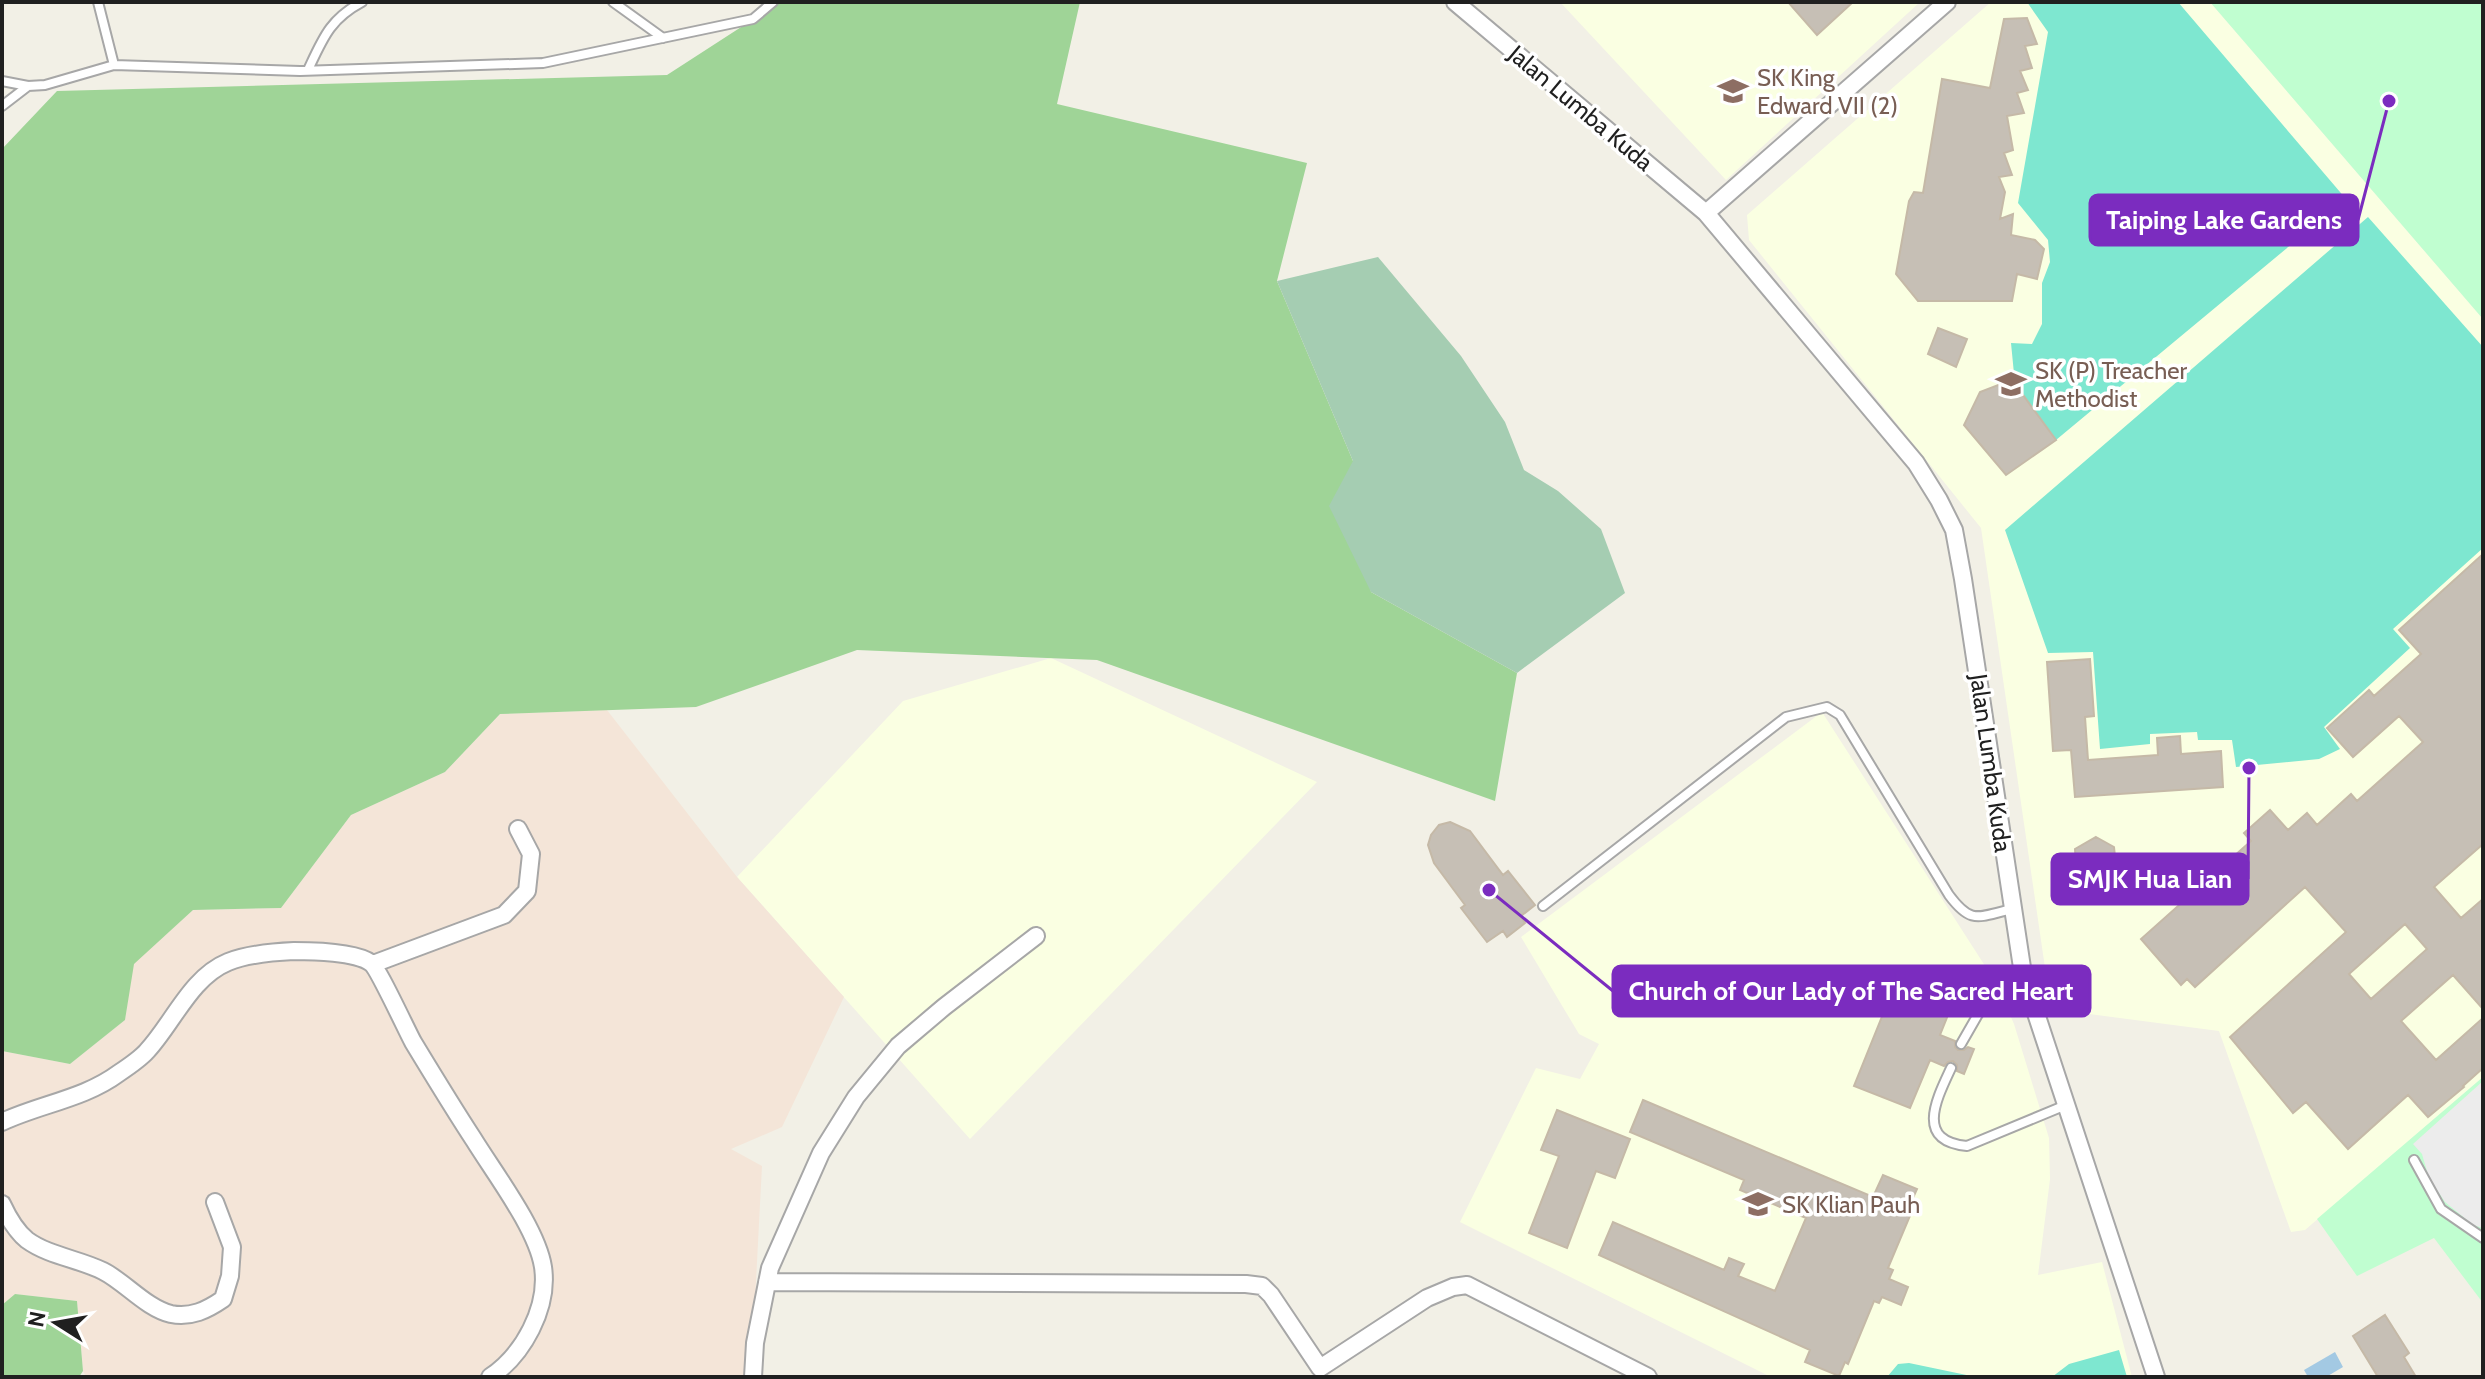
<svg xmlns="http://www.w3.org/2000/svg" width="2485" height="1379" font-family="Cabin,sans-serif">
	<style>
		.education { fill: #faffe2 }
		.military { fill: #f4e5d8 }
		.forest { fill: #9fd497 }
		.cemetery { fill: #a5cdb2 }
		.park { fill: #c0fed0 }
		.pitch { fill: #7ee7d0 }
		.parking { fill: #ececec }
		.water { fill: #a3c9e3 }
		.building { fill: #c6bfb5; stroke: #c5b9a7; stroke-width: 2; fill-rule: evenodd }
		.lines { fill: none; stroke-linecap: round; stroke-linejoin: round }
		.service-casing { stroke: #a7a7a7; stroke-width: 12 }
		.minor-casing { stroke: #a7a7a7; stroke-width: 20 }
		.service { stroke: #fff; stroke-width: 8 }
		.minor { stroke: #fff; stroke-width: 16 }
		.labels { text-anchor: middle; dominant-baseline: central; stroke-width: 7; stroke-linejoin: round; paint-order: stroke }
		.education-label { font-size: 24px; fill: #785e54; stroke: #fff; text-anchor: start }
		.street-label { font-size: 24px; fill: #202020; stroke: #fff }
		.leader { fill: none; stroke: #7b2cbf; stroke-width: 3 }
		.callout-dot { fill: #7b2cbf; stroke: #fff; stroke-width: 3 }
		.callout { fill: #7b2cbf; stroke: #7b2cbf; stroke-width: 3 }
		.callout-label { font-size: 26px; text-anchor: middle; font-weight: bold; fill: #fff }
	</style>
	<rect width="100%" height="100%" fill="#f2f0e6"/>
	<!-- education -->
	<path class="education" d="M 1560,2 L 1920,2 L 1726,180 Z
		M 1991,2 L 2210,2 L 2483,319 L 2483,1077 L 2305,1230 L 2291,1232 L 2219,1031 L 2051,1009 L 1981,528 L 1749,240 L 1747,215 Z
		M 1051,658 L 1317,782 L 970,1139 L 737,877 L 903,701 Z
		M 1822,712 L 1996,983 L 2014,1024 L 2049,1138 L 2050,1179 L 2038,1275 L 2102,1262 L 2132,1377 L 1771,1377 L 1460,1222 L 1536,1068 L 1580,1079 L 1599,1044 L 1579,1034 L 1521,937 Z"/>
	<!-- military -->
	<path class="military" d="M 607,710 L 737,877 L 844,997 L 782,1127 L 731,1149 L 762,1166 L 751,1377 L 86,1377 L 83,1371 L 77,1301 L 15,1294 L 2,1305 L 2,1051 L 70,1064 L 125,1020 L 133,964 L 193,910 L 281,908 L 351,815 L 445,772 L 500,714 Z"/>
	<!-- forest -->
	<path class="forest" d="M 780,2 L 1080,2 L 1057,104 L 1307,163 L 1277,281 L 1353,461 L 1371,592 L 1517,673 L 1495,801 L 1097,660 L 857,650 L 696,707 L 500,714 L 445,772 L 351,815 L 281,908 L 193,910 L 134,964 L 125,1020 L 70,1064 L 2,1051 L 2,149 L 57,91 L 667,75 Z
		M 15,1294 L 77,1301 L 83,1371 L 79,1377 L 2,1377 L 2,1305 Z"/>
	<!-- cemetery -->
	<path class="cemetery" d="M 1378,257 L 1461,356 L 1505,422 L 1524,470 L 1558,491 L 1601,529 L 1625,593 L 1517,673 L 1371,592 L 1329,506 L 1353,461 L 1277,281 Z"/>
	<!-- park -->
	<path class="park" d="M 2210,2 L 2483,2 L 2483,319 Z
		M 2483,1077 L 2483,1303 L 2434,1238 L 2357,1276 L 2317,1219 Z"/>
	<!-- pitch -->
	<path class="pitch" d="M 2027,2 L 2178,2 L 2346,199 L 2056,440 L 2015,384 L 2011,343 L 2032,344 L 2042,324 L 2042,283 L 2050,262 L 2048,240 L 2018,203 L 2048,32 Z
		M 2368,217 L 2483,347 L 2483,548 L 2393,629 L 2410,648 L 2324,727 L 2340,749 L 2319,759 L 2236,767 L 2232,740 L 2198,740 L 2197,732 L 2150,734 L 2150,744 L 2100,749 L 2093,652 L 2048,653 L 2005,530 Z
		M 2119,1350 L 2127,1377 L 2052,1377 L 2069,1364 Z
		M 1909,1363 L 1976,1377 L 1887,1377 L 1898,1364 Z"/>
	<!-- parking -->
	<path class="parking" d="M 2483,1081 L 2483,1228 L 2473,1225 L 2445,1202 L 2429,1178 L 2422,1154 L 2413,1144 Z"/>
	<!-- water -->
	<path class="water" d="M 2335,1352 L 2343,1367 L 2326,1377 L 2308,1377 L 2304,1370 Z"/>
	<!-- building -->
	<path class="building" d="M 1788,2 L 1853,2 L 1817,35 Z
		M 2027,18 L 2037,44 L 2025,46 L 2032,68 L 2020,71 L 2028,90 L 2017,93 L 2024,113 L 2007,116 L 2013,150 L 2004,153 L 2012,175 L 1999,177 L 2005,192 L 2000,219 L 2013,214 L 2011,235 L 2035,240 L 2044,249 L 2037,279 L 2017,274 L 2012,301 L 1918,301 L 1896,274 L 1909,201 L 1914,192 L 1923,193 L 1942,79 L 1990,88 L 2004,19 Z
		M 1938,328 L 1967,339 L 1956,367 L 1928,354 Z
		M 2006,382 L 2015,384 L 2056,440 L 2006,475 L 1964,425 L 1980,392 Z
		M 2483,554 L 2483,844 L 2434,887 L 2461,918 L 2483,899 L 2483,1009 L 2453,975 L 2401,1021 L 2436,1060 L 2483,1018 L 2483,1068 L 2463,1086 L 2464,1087 L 2428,1117 L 2408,1095 L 2348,1149 L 2306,1102 L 2293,1113 L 2230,1037 L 2346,932 L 2305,887 L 2195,987 L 2187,979 L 2181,985 L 2141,939 L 2251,841 L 2244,833 L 2270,810 L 2288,830 L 2307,813 L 2317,825 L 2351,794 L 2357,801 L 2423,742 L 2399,716 L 2353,757 L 2327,728 L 2369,690 L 2374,696 L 2421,654 L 2399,630 ZM 2405,924 L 2427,949 L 2371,999 L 2349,974 Z
		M 2090,659 L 2094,716 L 2085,717 L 2088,760 L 2158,755 L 2157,738 L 2180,736 L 2181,754 L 2221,751 L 2223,787 L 2075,797 L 2071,750 L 2053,751 L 2047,662 Z
		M 1450,822 L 1470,831 L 1503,875 L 1508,871 L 1535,905 L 1521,916 L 1525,923 L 1507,937 L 1503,931 L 1487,942 L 1461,908 L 1465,905 L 1434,863 L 1428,845 L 1431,835 L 1439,825 Z
		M 2096,837 L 2114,847 L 2116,866 L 2111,869 L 2122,890 L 2076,868 L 2075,849 Z
		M 1902,967 L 1958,990 L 1940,1035 L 1955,1041 L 1955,1047 L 1958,1050 L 1964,1050 L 1968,1047 L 1974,1049 L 1964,1074 L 1957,1071 L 1957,1065 L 1953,1061 L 1948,1062 L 1944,1066 L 1930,1060 L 1910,1108 L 1854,1086 Z
		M 1643,1100 L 1873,1197 L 1883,1175 L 1917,1189 L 1908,1209 L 1912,1211 L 1888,1268 L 1893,1270 L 1889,1279 L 1908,1287 L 1901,1305 L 1882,1297 L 1879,1303 L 1874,1301 L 1848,1364 L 1845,1362 L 1839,1376 L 1805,1362 L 1810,1350 L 1599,1255 L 1613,1222 L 1724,1270 L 1729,1258 L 1744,1264 L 1738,1276 L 1775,1291 L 1806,1218 L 1740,1190 L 1744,1180 L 1630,1132 Z
		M 1557,1110 L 1630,1139 L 1615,1178 L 1596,1171 L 1567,1248 L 1529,1233 L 1559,1156 L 1541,1150 Z
		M 2385,1315 L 2409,1353 L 2404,1357 L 2416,1377 L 2378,1377 L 2353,1336 Z"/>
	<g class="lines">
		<!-- service casing -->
		<g class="service-casing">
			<path id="service" d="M 98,2 L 114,65 L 300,71 L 543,63 L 753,19 L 773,2
				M 613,2 L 663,38
				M 308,70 C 323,38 330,19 362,2
				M 2,81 L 28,86
				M 2,106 L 28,86 L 45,85 L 114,65
				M 1543,906 L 1786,717 L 1827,707 L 1840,715 L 1949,895 C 1972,926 1979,916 2013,909
				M 1961,1044 L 1996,983 L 2023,974
				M 1951,1068 C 1936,1100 1915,1141 1967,1146 L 2066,1105
				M 2414,1160 L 2441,1209 L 2483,1238"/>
		</g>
		<!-- minor casing -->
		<g class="minor-casing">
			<path id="minor" d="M 1455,2 L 1706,213 L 1916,463 L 1939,500 L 1954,530 L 1963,579 L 2023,974 L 2156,1377
				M 1706,213 L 1947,2
				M 373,964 L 504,915 L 527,891 L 531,854 L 518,829
				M 2,1122 C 40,1104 84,1099 119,1073 C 128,1067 140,1059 147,1051 C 173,1023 191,977 228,962 C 248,954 272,952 294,951 C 312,951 356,952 371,963 C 378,968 406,1029 413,1042 C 433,1075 453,1108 474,1140 C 495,1174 537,1229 543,1267 C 549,1308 523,1355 490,1377
				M 2,1204 C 8,1217 16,1231 27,1240 C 49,1256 79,1259 103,1271 C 125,1282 146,1308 171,1314 C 191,1318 207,1310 223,1299 L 230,1276 L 232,1247 L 215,1202
				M 767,1282 L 1246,1284 L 1262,1286 L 1271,1295 L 1320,1368 L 1427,1298 L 1453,1287 L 1467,1285 L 1648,1377
				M 753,1377 L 755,1343 L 770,1268 L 821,1153 L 856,1097 L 898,1046 L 944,1007 L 1036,936"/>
		</g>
		<!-- service -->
		<use href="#service" class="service"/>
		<!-- minor -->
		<use href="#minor" class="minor"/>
	</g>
	<!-- icons -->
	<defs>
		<g id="school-bare" transform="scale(2.4)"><path d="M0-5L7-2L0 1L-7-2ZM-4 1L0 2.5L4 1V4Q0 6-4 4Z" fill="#8d6e63" stroke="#fff" stroke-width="2.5" paint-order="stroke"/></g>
	</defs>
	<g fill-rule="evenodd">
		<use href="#school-bare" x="1733" y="91"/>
		<use href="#school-bare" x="2011" y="384"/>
		<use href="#school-bare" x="1758" y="1204"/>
	</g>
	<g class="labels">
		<!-- education labels -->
		<g class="education-label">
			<text x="1757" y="77">SK King<tspan x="1757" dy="28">Edward VII (2)</tspan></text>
			<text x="2035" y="370">SK (P) Treacher<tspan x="2035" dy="28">Methodist</tspan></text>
			<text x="1782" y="1204">SK Klian Pauh</text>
		</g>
		<!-- street labels -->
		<g class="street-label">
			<text transform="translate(1581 108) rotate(40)">Jalan Lumba Kuda</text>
			<text transform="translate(1991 763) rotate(82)">Jalan Lumba Kuda</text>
		</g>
	</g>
	<!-- callouts -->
	<path class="leader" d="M2389 101L2358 220M2249 768L2248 879M1489 890L1613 991"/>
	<g class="callout-dot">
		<circle cx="2389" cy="101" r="8"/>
		<circle cx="2249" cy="768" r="8"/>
		<circle cx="1489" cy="890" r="8"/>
	</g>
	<g class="callout">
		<rect x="2090" y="195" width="268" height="50" rx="8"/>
		<rect x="2052" y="854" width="196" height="50" rx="8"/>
		<rect x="1613" y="966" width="477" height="50" rx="8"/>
	</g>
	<g class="callout-label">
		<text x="2224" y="229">Taiping Lake Gardens</text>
		<text x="2150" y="888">SMJK Hua Lian</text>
		<text x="1851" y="1000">Church of Our Lady of The Sacred Heart</text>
	</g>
	<!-- border -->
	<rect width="2485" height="1379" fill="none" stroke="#202020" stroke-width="8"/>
	<!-- north arrow -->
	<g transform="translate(56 1323) rotate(281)" stroke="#ffffff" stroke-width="6" paint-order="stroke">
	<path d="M0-6L14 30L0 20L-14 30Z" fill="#202020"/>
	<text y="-12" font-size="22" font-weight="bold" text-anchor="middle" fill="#202020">N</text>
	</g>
</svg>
